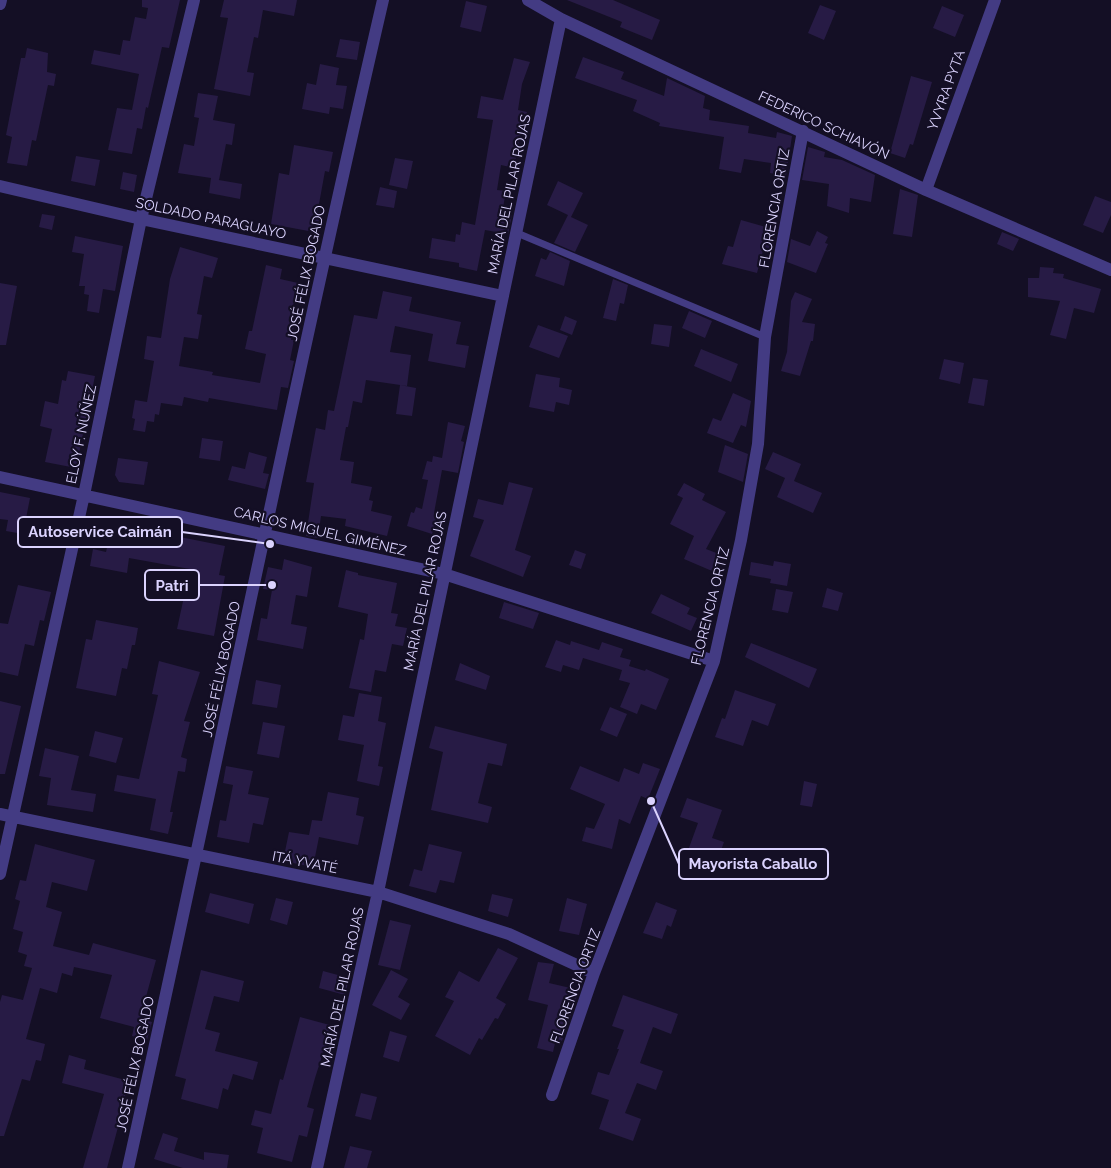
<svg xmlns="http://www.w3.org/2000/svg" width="1111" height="1168" font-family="Raleway,sans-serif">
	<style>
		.building { fill: #271b45 }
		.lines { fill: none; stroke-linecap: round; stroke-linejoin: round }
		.lane { stroke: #433b83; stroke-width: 7 }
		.street { stroke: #433b83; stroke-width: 12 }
		.labels { text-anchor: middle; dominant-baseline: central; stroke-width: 4.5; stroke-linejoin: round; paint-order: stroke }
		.street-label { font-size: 14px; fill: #dbd3fe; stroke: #140f25 }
		.leader { fill: none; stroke: #dbd3fe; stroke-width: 2 }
		.callout-dot { fill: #dbd3fe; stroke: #140f25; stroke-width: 2 }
		.callout { fill: #140f25; stroke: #dbd3fe; stroke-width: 2 }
		.callout-label { font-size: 15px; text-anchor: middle; font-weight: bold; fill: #dbd3fe }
	</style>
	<rect width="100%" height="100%" fill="#140f25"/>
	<!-- building -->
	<path class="building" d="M 142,0 L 180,0 L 169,48 L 162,47 L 148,108 L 146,107 L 142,129 L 137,128 L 132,154 L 108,150 L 117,108 L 132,110 L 139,74 L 91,64 L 94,50 L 120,55 L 123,40 L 130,41 L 135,17 L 146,19 L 148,8 L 142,7 Z
		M 224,0 L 297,0 L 294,16 L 263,10 L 258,38 L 254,37 L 247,72 L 254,73 L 250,96 L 214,89 L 228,18 L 220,17 Z
		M 567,0 L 613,0 L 660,20 L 652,40 L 620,27 L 622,22 Z
		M 466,1 L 487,6 L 481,32 L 460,27 Z
		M 820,5 L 836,11 L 824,40 L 808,33 Z
		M 942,6 L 964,15 L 955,37 L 933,28 Z
		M 340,39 L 360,42 L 357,60 L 336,57 Z
		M 27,48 L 48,53 L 47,72 L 56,74 L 54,86 L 48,85 L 36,141 L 32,140 L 27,166 L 7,163 L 12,137 L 6,135 L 21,58 L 25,58 Z
		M 583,57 L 624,72 L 621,79 L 664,96 L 667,78 L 705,96 L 703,108 L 710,110 L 709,120 L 749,126 L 748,133 L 776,138 L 777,132 L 792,136 L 786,176 L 770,173 L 771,163 L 744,159 L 741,173 L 719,169 L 724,137 L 659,126 L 660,123 L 633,111 L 637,100 L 575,78 Z
		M 514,58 L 530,62 L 522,84 L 518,110 L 527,112 L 525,125 L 522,125 L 514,168 L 501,165 L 497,190 L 506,191 L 502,213 L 512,215 L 508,234 L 485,230 L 477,271 L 459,267 L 459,263 L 429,258 L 432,238 L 455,242 L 456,234 L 460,235 L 462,222 L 475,225 L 493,120 L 477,118 L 481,96 L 503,100 Z
		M 320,64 L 339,68 L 336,85 L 347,86 L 343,109 L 330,107 L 329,114 L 302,109 L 307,83 L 316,85 Z
		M 911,76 L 932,82 L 913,145 L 910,144 L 905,158 L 890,153 Z
		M 198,93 L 218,96 L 213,120 L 235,124 L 232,145 L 226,144 L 219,180 L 213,179 L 242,184 L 240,199 L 209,193 L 211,178 L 178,173 L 184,144 L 194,146 L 199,118 L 194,117 Z
		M 294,145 L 333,152 L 329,172 L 325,171 L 317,215 L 322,216 L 319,233 L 271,224 L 279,173 L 289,175 Z
		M 808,147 L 825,152 L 824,157 L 842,160 L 875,175 L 871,202 L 850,198 L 849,213 L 827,206 L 829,184 L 802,180 Z
		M 76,156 L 100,160 L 95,186 L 71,181 Z
		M 395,158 L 413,161 L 407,189 L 389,185 Z
		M 123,172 L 137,175 L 134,192 L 120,189 Z
		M 558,181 L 583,193 L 571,217 L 588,225 L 575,252 L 554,243 L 568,215 L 547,205 Z
		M 380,187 L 397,191 L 394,208 L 376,205 Z
		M 900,189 L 918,195 L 912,237 L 893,234 Z
		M 1095,196 L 1111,202 L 1111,215 L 1103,233 L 1083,225 Z
		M 42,214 L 55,216 L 52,230 L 39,227 Z
		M 741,220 L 776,230 L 773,249 L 764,247 L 757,273 L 722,264 L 728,246 L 733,247 Z
		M 817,231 L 828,237 L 825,243 L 828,244 L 816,273 L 787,262 L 791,239 L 810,246 Z
		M 1002,232 L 1019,239 L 1013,251 L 997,244 Z
		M 75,236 L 123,246 L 115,291 L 103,289 L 99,313 L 87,311 L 89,295 L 84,294 L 85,286 L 79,286 L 84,254 L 72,252 Z
		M 180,247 L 218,258 L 212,278 L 204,276 L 197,314 L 202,315 L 198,339 L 184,337 L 179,366 L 213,372 L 212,375 L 260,383 L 266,354 L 245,349 L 249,331 L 252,331 L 266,265 L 282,269 L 280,279 L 298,283 L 293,306 L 298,307 L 291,340 L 294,340 L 290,360 L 294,361 L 288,388 L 281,387 L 277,410 L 209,398 L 208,402 L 184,397 L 182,406 L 161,403 L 159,415 L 155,414 L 154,422 L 147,421 L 145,432 L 133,430 L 135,419 L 132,418 L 135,400 L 147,402 L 154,361 L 144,359 L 147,336 L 161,338 L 170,279 Z
		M 550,252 L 570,261 L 564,286 L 535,276 L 541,258 L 546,260 Z
		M 1040,267 L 1054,268 L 1053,273 L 1064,274 L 1063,278 L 1101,289 L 1094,313 L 1074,308 L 1066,339 L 1050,335 L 1060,301 L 1028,297 L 1028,278 L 1039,278 Z
		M 613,279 L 628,285 L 624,304 L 620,303 L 616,321 L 603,318 Z
		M 0,283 L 17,286 L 6,345 L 0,345 Z
		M 383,291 L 412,297 L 409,311 L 461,322 L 456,344 L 469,346 L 465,368 L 428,361 L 433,334 L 395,326 L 390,352 L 411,355 L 407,386 L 366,380 L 362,403 L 353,401 L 348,427 L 346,427 L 340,460 L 354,462 L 351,483 L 372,487 L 369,500 L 373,501 L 371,511 L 392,516 L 387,536 L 345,526 L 346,519 L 321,516 L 318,538 L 306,536 L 314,483 L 306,482 L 316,428 L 325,430 L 328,410 L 334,411 L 354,315 L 377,319 Z
		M 795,292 L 812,299 L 802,322 L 815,324 L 813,341 L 811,341 L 800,376 L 781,371 L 787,352 L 791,301 Z
		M 689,311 L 712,321 L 705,338 L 682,328 Z
		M 565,316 L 577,321 L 572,335 L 560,330 Z
		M 654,324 L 672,326 L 669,347 L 651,344 Z
		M 538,325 L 568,336 L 559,358 L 529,347 Z
		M 701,349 L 738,364 L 731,382 L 694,366 Z
		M 944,359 L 964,363 L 960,384 L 939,379 Z
		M 68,371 L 95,376 L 76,468 L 45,462 L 52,429 L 40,426 L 45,401 L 58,404 L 62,380 L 66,381 Z
		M 536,374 L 560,378 L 559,387 L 572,390 L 569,405 L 556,402 L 554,412 L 529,407 Z
		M 973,378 L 988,380 L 984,406 L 968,403 Z
		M 400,385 L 416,388 L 412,416 L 396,414 Z
		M 733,393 L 751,401 L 746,427 L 741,425 L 733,443 L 707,433 L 713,418 L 721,421 Z
		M 448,422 L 465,426 L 461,441 L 464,442 L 458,473 L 442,470 L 434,513 L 438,514 L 432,534 L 407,526 L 411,512 L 414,513 L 416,507 L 422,509 L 428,480 L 422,479 L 427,461 L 432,462 L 433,456 L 442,458 Z
		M 202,438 L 223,441 L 220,461 L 199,458 Z
		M 725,445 L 748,454 L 743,482 L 718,472 Z
		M 249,452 L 267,457 L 263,473 L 269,474 L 265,489 L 228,480 L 232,466 L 245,469 Z
		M 773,452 L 801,464 L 794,481 L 822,493 L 813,513 L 777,497 L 785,478 L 765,469 Z
		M 118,458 L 148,462 L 144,485 L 119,482 L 115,475 Z
		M 509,482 L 533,488 L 515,550 L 531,556 L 523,577 L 470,556 L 484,520 L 473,517 L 478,499 L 503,505 Z
		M 684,483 L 705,494 L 702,500 L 726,512 L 706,549 L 719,554 L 712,571 L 684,559 L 694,536 L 670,524 L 683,498 L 677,495 Z
		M 0,492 L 30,498 L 23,534 L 6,531 L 8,520 L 0,519 Z
		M 112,524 L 144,530 L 144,527 L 166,532 L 165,534 L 225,546 L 219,575 L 225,576 L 214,636 L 177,629 L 190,569 L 129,558 L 127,573 L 90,566 L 93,549 L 106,552 Z
		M 575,550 L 586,554 L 581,569 L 569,565 Z
		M 284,559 L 312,567 L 307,597 L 296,595 L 291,624 L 307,627 L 303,649 L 257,640 L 261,618 L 267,619 L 272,590 L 263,589 L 268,567 L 282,570 Z
		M 774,561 L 791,564 L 787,586 L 770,583 L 771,579 L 749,575 L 751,562 L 773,566 Z
		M 346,570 L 358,573 L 358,575 L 397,583 L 391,613 L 398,614 L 395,626 L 407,628 L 403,646 L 392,644 L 386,672 L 375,670 L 371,692 L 349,688 L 360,639 L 364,640 L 368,614 L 338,607 Z
		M 18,585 L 51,592 L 44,621 L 40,620 L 34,646 L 25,644 L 18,676 L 0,672 L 0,623 L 8,624 Z
		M 827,588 L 843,593 L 838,611 L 822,607 Z
		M 776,589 L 793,592 L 788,613 L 772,610 Z
		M 661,594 L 690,608 L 687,614 L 697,618 L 691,631 L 651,613 Z
		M 504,602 L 539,613 L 533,629 L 499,618 Z
		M 96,620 L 138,628 L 135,645 L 132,645 L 127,669 L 122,668 L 116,696 L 76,688 L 86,639 L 92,640 Z
		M 556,640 L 570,645 L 571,641 L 599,650 L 602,642 L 623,649 L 620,657 L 631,660 L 629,666 L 645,671 L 646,669 L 669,679 L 656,710 L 641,704 L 637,714 L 620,707 L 630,683 L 619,680 L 622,670 L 583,658 L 579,670 L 563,665 L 561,672 L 545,667 Z
		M 751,643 L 817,669 L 809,688 L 745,657 Z
		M 159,661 L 200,672 L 184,721 L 190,722 L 181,757 L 187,759 L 185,772 L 178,771 L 170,812 L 173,812 L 168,834 L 150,830 L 156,799 L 114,791 L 117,775 L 139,779 L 158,695 L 152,694 Z
		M 460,663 L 490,676 L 486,690 L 455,680 Z
		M 256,680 L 281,685 L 277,708 L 252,704 Z
		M 735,690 L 776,704 L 768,726 L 752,720 L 743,746 L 715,737 L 722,718 L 725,719 Z
		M 359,693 L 382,697 L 378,721 L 386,723 L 378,766 L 383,767 L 379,786 L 357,781 L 364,745 L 338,740 L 343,715 L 354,717 Z
		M 0,701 L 21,706 L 5,774 L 0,774 Z
		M 610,707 L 627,714 L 617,737 L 600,730 Z
		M 263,722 L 285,726 L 279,758 L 257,754 Z
		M 435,726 L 507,744 L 502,766 L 488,763 L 478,803 L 492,807 L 488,823 L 431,810 L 443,752 L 429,748 Z
		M 95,731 L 123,738 L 116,763 L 89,756 Z
		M 45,748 L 79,756 L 71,790 L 96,794 L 93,812 L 47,805 L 51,778 L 39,776 Z
		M 643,763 L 660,769 L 648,799 L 641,796 L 630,824 L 619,819 L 612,849 L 582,841 L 586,827 L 594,829 L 605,804 L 570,789 L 580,766 L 619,782 L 624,768 L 639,774 Z
		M 226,766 L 253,771 L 248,794 L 269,798 L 263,825 L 253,823 L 249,843 L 217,837 L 220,820 L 226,821 L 233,785 L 223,783 Z
		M 804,781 L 817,784 L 812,807 L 800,805 Z
		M 328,792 L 359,798 L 356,815 L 364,817 L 358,845 L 319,837 L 313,867 L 283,861 L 289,832 L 309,835 L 312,820 L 322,821 Z
		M 687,798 L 722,810 L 712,838 L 724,842 L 715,867 L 686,856 L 698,823 L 680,817 Z
		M 35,844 L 95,860 L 87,891 L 52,882 L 46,907 L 62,912 L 53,946 L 89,955 L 93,943 L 156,960 L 140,1019 L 152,1022 L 147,1040 L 132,1036 L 134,1027 L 100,1018 L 112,975 L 74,967 L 72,976 L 62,973 L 57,993 L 40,988 L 26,1039 L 45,1044 L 41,1061 L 36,1060 L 30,1081 L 22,1079 L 4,1136 L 0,1136 L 0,1002 L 2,995 L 23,1000 L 32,968 L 24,966 L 27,955 L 18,952 L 23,932 L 13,929 L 20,901 L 15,899 L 20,880 L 26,881 Z
		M 429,844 L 462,852 L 454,883 L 440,880 L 436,893 L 409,886 L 414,869 L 422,871 Z
		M 210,893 L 254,904 L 249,924 L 205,912 Z
		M 492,894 L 513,899 L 508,917 L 488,911 Z
		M 276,898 L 293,902 L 287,925 L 270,920 Z
		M 567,898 L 587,904 L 579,935 L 559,931 Z
		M 656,902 L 677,910 L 671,927 L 667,925 L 662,939 L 643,933 Z
		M 390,920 L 411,925 L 400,970 L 378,965 Z
		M 498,948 L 518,958 L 496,998 L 506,1004 L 498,1019 L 495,1018 L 482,1040 L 479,1038 L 470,1055 L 435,1036 L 454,1001 L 445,997 L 459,971 L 479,982 Z
		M 538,962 L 554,964 L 549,983 L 579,990 L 562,1041 L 556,1039 L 553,1052 L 537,1048 L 548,1005 L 528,1000 Z
		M 201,970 L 244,981 L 239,1002 L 214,996 L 205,1029 L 220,1033 L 215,1051 L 258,1062 L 253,1080 L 233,1074 L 228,1090 L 223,1088 L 218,1109 L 181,1099 L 186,1079 L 175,1076 Z
		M 391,970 L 408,979 L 398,997 L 410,1004 L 401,1020 L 372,1005 Z
		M 323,971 L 349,978 L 345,995 L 319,988 Z
		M 623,995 L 678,1014 L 671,1034 L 653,1027 L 640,1063 L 663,1071 L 656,1090 L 637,1083 L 625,1113 L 641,1119 L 633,1141 L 599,1129 L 609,1100 L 591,1094 L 598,1072 L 609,1075 L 619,1049 L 617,1049 L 624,1030 L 612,1026 Z
		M 300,1017 L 337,1027 L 331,1052 L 324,1050 L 315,1078 L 307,1107 L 314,1109 L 307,1137 L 299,1135 L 292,1162 L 257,1153 L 263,1128 L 251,1125 L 255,1110 L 271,1114 L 280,1079 L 283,1080 Z
		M 390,1031 L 407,1036 L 399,1062 L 383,1057 Z
		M 69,1055 L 86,1060 L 84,1069 L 129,1081 L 124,1100 L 130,1101 L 125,1117 L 121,1116 L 107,1168 L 83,1168 L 104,1094 L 62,1083 Z
		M 361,1093 L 377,1097 L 371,1120 L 355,1116 Z
		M 163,1133 L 178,1138 L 174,1151 L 204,1160 L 204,1152 L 229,1155 L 227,1168 L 183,1168 L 154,1159 Z
		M 350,1146 L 372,1151 L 367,1168 L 344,1168 Z"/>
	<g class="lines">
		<!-- lane -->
		<path class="lane" d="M 517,233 L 765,337"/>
		<!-- street -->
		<path class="street" d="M 528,0 L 561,19 L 926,190 L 1111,270
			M 0,4 L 1,0
			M 0,186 L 141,219 L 503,296
			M 926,190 L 995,0
			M 0,477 L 444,574 L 714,661
			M 0,814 L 378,892 L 509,934 L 594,973
			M 0,874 L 84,495 L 141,219 L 194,0
			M 552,1095 L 594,973 L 714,661 L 741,540 L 758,444 L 765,337 L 803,131
			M 128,1168 C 214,779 293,388 383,0
			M 317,1168 L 378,892 L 561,19"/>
	</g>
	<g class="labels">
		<!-- street labels -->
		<g class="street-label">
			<text transform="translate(946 90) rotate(-70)">YVYRA PYTA</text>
			<text transform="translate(824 125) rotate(25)">FEDERICO SCHIAVÓN</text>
			<text transform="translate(509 194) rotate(-78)">MARÍA DEL PILAR ROJAS</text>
			<text transform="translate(774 208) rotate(-80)">FLORENCIA ORTIZ</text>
			<text transform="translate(211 218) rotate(12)">SOLDADO PARAGUAYO</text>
			<text transform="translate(306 273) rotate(-78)">JOSÉ FÉLIX BOGADO</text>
			<text transform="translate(81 434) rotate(-78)">ELOY F. NÚÑEZ</text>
			<text transform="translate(320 531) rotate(13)">CARLOS MIGUEL GIMÉNEZ</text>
			<text transform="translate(425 591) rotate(-78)">MARÍA DEL PILAR ROJAS</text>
			<text transform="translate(710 606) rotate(-76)">FLORENCIA ORTIZ</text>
			<text transform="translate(221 669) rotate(-78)">JOSÉ FÉLIX BOGADO</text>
			<text transform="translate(305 862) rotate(11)">ITÁ YVATÉ</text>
			<text transform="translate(575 986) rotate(-70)">FLORENCIA ORTIZ</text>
			<text transform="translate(342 987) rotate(-78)">MARÍA DEL PILAR ROJAS</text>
			<text transform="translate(135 1064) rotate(-78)">JOSÉ FÉLIX BOGADO</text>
		</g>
	</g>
	<!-- callouts -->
	<path class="leader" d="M270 544L182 532M272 585L199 585M651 801L679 864"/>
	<g class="callout-dot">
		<circle cx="270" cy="544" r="5"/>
		<circle cx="272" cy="585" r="5"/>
		<circle cx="651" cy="801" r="5"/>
	</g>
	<g class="callout">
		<rect x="18" y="517" width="164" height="30" rx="5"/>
		<rect x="145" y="570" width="54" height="30" rx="5"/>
		<rect x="679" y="849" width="149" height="30" rx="5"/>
	</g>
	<g class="callout-label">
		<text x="100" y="537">Autoservice Caimán</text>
		<text x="172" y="591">Patri</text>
		<text x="753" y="869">Mayorista Caballo</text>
	</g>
</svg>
